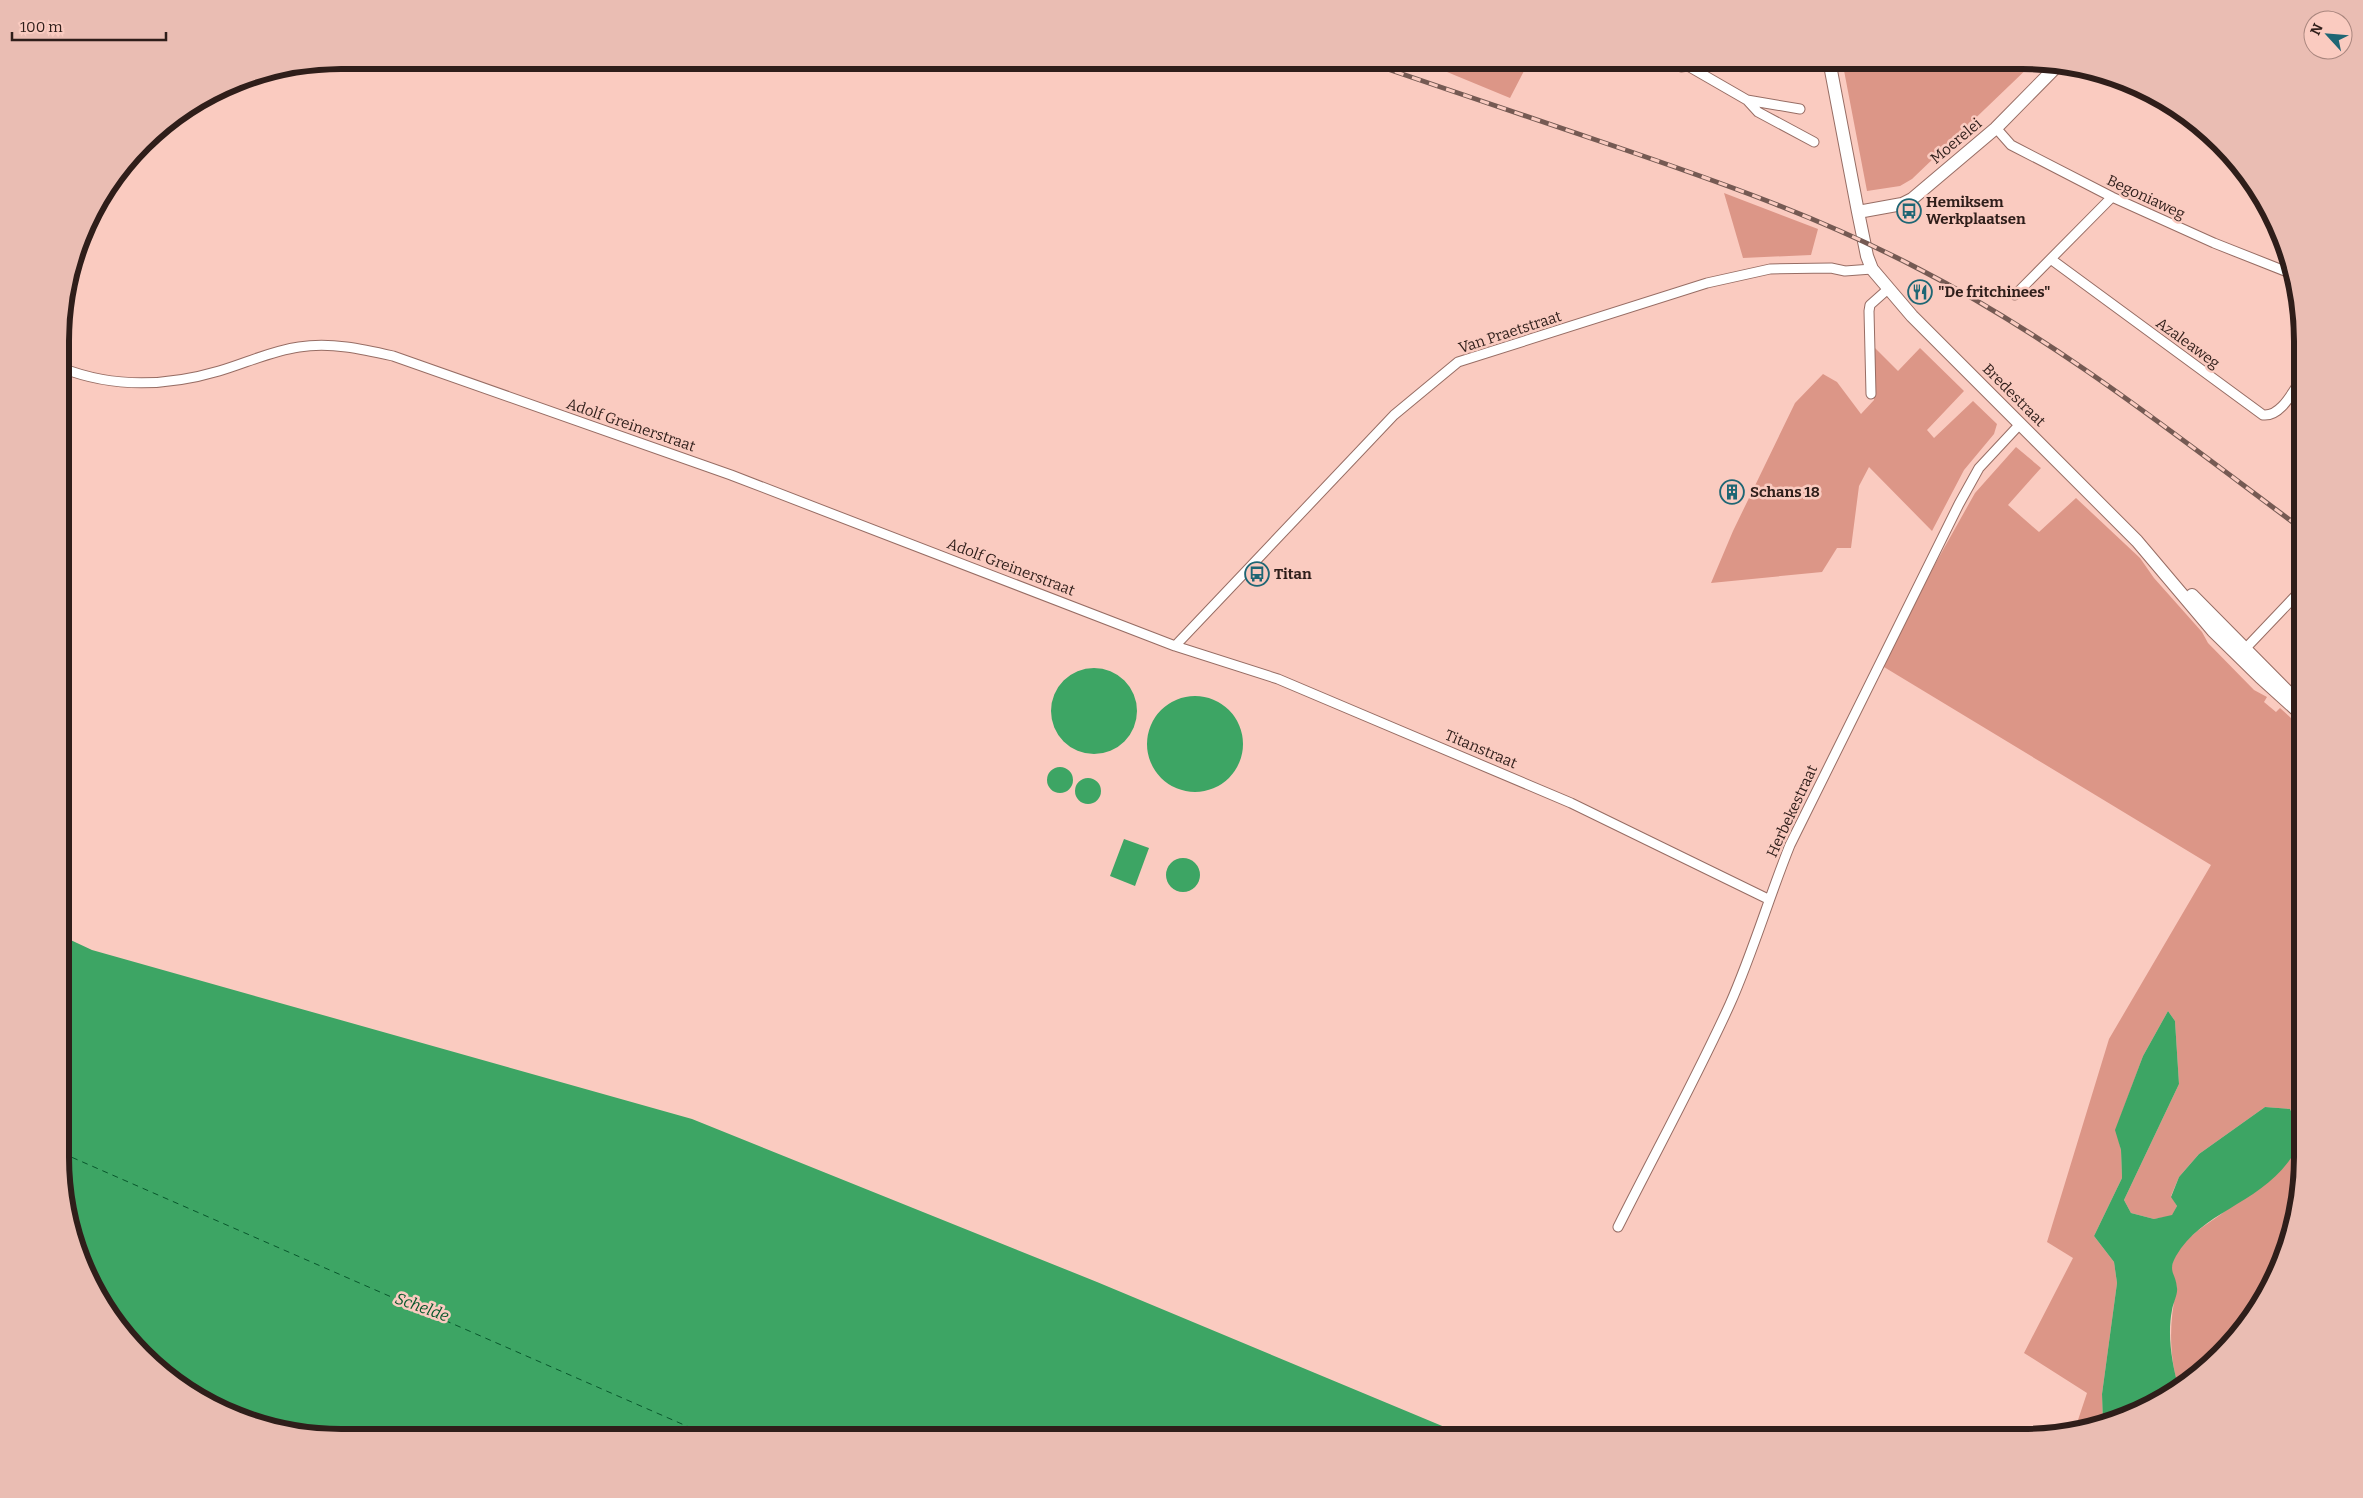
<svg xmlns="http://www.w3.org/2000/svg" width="2363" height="1498" font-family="Bitter,serif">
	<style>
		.green { fill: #dc9687 }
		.water { fill: #3da564 }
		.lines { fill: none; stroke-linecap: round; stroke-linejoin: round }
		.ferry { stroke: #08572c; stroke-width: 1; stroke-dasharray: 6 5; stroke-linecap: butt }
		.street-casing { stroke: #976d64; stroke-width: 11 }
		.secondary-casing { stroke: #976d64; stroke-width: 14 }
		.street { stroke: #fff; stroke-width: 9 }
		.secondary { stroke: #fff; stroke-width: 12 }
		.rail-casing { stroke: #755a53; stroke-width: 5 }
		.rail { stroke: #facbc0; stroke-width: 3; stroke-dasharray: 9; stroke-linecap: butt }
		.labels { text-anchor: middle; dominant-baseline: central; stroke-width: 5; stroke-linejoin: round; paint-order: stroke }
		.street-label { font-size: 15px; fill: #2f1e1a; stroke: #facbc0 }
		.poi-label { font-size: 15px; font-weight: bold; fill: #2f1e1a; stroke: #facbc0; text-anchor: start }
		.water-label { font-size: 16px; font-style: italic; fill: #08572c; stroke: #facbc0 }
		.rim { fill: none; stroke: #2f1e1a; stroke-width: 6 }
	</style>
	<rect width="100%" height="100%" fill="#facbc0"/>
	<!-- green -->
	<path class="green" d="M 1418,60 L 1516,60 L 1525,69 L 1510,98 Z
		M 1842,60 L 2022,60 L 2034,62 L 1912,179 L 1900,186 L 1867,191 Z
		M 1724,193 L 1818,229 L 1811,255 L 1743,258 Z
		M 1875,348 L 1898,371 L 1920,348 L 1964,391 L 1927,430 L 1934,438 L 1973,401 L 1997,424 L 1994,434 L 1964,470 L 1932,531 L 1869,467 L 1859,486 L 1851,548 L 1837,548 L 1822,572 L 1711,583 L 1733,531 L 1795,403 L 1823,374 L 1837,382 L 1861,414 L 1874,400 Z
		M 2016,447 L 2041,468 L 2008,505 L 2039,532 L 2076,498 L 2140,558 L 2154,578 L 2202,632 L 2208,643 L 2254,690 L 2267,697 L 2264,702 L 2276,712 L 2280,708 L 2302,728 L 2302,1175 L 2288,1247 L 2256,1313 L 2208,1368 L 2179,1389 C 2169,1356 2169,1324 2176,1291 C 2179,1279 2167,1276 2174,1259 C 2183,1238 2203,1227 2220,1215 C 2248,1194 2272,1169 2298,1147 L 2298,1127 L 2290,1109 L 2265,1107 L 2199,1154 L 2179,1177 L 2171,1196 L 2177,1206 L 2172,1216 L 2154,1219 L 2131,1213 L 2124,1200 L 2179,1084 L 2175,1021 L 2168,1011 L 2143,1056 L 2116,1129 L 2121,1150 L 2122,1178 L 2094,1236 L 2114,1262 L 2117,1283 L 2102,1394 L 2103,1425 L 2074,1432 L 2087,1393 L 2024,1353 L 2073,1258 L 2047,1242 L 2109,1039 L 2211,865 L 1879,664 L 1975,493 Z"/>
	<!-- water -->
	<path class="water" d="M1051 711a43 43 0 1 1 86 0a43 43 0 1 1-86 0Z
		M1147 744a48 48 0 1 1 96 0a48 48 0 1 1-96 0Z
		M1047 780a13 13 0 1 1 26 0a13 13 0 1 1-26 0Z
		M1075 791a13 13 0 1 1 26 0a13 13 0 1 1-26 0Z
		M 1124,839 L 1149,848 L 1135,886 L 1110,876 Z
		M1166 875a17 17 0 1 1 34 0a17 17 0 1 1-34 0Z
		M 62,936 L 92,950 L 692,1119 L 1097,1282 L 1471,1438 L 341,1438 L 268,1428 L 185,1391 L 107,1313 L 75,1248 L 62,1194 Z
		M 2168,1011 L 2175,1021 L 2179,1084 L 2124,1200 L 2131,1213 L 2154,1219 L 2172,1215 L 2177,1206 L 2171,1197 L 2179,1177 L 2199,1154 L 2265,1107 L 2290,1109 C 2296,1121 2300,1132 2298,1146 C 2297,1150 2293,1155 2291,1158 C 2260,1204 2202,1211 2176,1256 C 2167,1272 2176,1273 2177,1288 C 2178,1294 2173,1303 2172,1310 C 2167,1335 2172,1364 2179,1389 L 2162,1401 L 2103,1425 L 2102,1394 L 2117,1283 L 2114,1262 L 2094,1236 L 2122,1178 L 2121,1150 L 2115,1130 L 2143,1056 Z"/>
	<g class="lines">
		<!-- ferry -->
		<path class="ferry" d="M 62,1153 L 714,1438"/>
		<!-- street casing -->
		<g class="street-casing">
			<path id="street" d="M 1668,60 L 1681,67 L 1688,66 L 1747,100 L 1800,109
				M 1747,100 L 1758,112 L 1814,142
				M 1996,128 L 2011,145 L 2112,197 L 2214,243 L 2295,275
				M 2052,260 L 2263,415 C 2281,417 2293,391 2302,378
				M 2015,295 L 2112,197
				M 62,368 C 113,388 168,386 219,371 C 246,363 271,351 299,347 C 331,342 362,349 393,356 L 731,475 L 1175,646 L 1278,679 L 1571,803 L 1768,899
				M 1871,394 L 1869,311 L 1870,305 L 1888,289
				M 1175,646 L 1394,415 L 1458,362 L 1707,283 L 1770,269 L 1831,268 L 1845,271 L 1872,269
				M 2245,649 L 2302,589
				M 1618,1227 C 1655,1153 1696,1079 1730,1004 C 1753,952 1769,897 1790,845 L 1959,504 L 1979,468 L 2020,424"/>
		</g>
		<!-- secondary casing -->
		<g class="secondary-casing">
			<path id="secondary" d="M 1829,60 L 1858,212 L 1867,256 L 1872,269 L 1912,316 L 2137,541 L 2213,631 L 2260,677 L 2302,715
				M 1858,212 L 1902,204 L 1912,199 L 1996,128 L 2058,65
				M 2192,595 L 2294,698"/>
		</g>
		<!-- street -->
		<use href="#street" class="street"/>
		<!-- secondary -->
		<use href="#secondary" class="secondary"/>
		<!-- rail casing -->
		<g class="rail-casing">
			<path id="rail" d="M 1361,60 C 1443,88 1526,116 1608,144 C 1714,180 1820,217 1919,269 C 2057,340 2178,437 2302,529"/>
		</g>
		<!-- rail -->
		<use href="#rail" class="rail"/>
	</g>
	<!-- icons -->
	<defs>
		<g id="bus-ring" transform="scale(1.25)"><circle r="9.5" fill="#facbc0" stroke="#1e6674" stroke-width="1.5"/><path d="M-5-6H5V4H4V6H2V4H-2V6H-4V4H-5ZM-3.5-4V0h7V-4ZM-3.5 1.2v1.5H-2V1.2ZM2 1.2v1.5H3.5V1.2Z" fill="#1e6674"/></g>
		<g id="restaurant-ring" transform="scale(1.25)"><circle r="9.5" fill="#facbc0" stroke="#1e6674" stroke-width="1.5"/><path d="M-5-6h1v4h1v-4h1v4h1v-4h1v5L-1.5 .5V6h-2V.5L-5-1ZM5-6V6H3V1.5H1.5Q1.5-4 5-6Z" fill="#1e6674"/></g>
		<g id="building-ring" transform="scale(1.25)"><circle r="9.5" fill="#facbc0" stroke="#1e6674" stroke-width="1.5"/><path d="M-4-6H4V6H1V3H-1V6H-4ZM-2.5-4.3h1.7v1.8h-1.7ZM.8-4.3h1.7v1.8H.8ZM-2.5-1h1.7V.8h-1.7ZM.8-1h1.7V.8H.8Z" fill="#1e6674"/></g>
	</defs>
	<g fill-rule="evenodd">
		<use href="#bus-ring" x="1909" y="211"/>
		<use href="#restaurant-ring" x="1920" y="292"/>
		<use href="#building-ring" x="1732" y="492"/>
		<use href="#bus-ring" x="1257" y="574"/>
	</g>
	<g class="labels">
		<!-- street labels -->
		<g class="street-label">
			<text transform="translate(1956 141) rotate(-40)">Moerelei</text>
			<text transform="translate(2146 197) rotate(25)">Begoniaweg</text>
			<text transform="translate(1510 332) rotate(-18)">Van Praetstraat</text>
			<text transform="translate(2188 343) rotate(36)">Azaleaweg</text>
			<text transform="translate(2014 395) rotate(45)">Bredestraat</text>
			<text transform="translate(631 425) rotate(19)">Adolf Greinerstraat</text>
			<text transform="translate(1011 567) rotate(21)">Adolf Greinerstraat</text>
			<text transform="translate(1481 749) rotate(23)">Titanstraat</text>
			<text transform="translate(1792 811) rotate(-65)">Herbekestraat</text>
		</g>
		<!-- poi labels -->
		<g class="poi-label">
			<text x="1926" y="202">Hemiksem<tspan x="1926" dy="17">Werkplaatsen</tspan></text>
			<text x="1938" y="292">"De fritchinees"</text>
			<text x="1750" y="492">Schans 18</text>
			<text x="1274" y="574">Titan</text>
		</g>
		<!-- water labels -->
		<g class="water-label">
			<text transform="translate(422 1307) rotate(20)">Schelde</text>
		</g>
	</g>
	<!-- crop -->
	<path d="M0 0H2363V1498H0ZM341 69H2022A272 272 0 0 1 2294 341V1157A272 272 0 0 1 2022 1429H341A272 272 0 0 1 69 1157V341A272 272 0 0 1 341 69Z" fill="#eabdb3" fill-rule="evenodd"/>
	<path class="rim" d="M341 69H2022A272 272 0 0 1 2294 341V1157A272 272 0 0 1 2022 1429H341A272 272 0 0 1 69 1157V341A272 272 0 0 1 341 69Z"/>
	<!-- north arrow -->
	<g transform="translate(2328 35) rotate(296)"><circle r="24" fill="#facbc0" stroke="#a9867e"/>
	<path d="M0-4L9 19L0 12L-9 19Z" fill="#1e6674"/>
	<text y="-8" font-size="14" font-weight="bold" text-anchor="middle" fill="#2f1e1a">N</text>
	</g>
	<!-- scale -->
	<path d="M12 32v8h154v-8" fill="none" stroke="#2f1e1a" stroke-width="2.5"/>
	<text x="20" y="32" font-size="15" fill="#2f1e1a" stroke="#facbc0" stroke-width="4" paint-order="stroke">100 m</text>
</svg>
